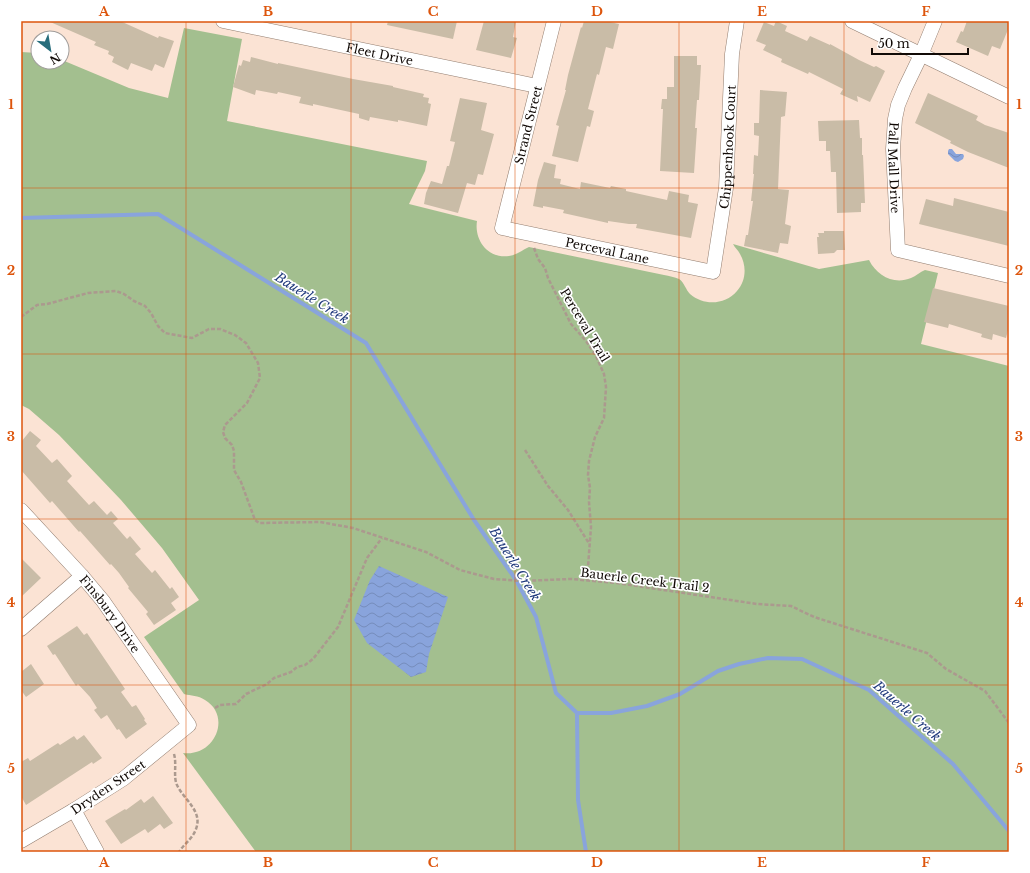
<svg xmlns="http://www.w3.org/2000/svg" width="1030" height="873" font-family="'Libre Baskerville',serif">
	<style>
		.green { fill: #a3bf8f }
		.water { fill: url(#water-waves) }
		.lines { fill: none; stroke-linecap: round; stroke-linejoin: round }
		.stream { stroke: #89a4dc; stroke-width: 4 }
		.building { fill: #c9bca7 }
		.minor-casing { stroke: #927d6f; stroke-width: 15 }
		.path { stroke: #ab998e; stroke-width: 2.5; stroke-dasharray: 4 2; stroke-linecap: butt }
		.minor { stroke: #fff; stroke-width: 14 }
		.grid { fill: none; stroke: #dd550c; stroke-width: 1; stroke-opacity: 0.55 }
		.labels { text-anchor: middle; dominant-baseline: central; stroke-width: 3.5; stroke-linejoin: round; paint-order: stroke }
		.street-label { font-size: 12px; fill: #110a06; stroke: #fff }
		.water-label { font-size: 13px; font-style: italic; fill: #1e387b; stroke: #fff }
		.neatline { fill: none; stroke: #dd550c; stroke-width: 1.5 }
		.grid-label { font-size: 13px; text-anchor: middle; font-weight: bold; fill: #dd550c }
	</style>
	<defs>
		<pattern id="water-waves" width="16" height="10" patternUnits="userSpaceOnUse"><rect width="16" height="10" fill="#89a4dc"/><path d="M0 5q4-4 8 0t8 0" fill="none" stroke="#758cbb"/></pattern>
	</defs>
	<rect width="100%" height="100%" fill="#fbe3d4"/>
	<!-- green -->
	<path class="green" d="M 184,28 L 242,39 L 227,121 L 427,161 L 425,171 L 409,204 L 477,221 C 474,240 488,259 509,256 C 517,255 522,250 529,247 L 664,275 C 669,276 675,277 679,279 C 684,282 686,290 690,294 C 704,306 725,305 737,291 C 746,281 747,266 740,254 C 738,250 735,248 733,244 L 819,269 L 869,260 C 877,276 894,285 911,278 C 916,276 920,272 925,270 L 938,273 L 921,344 L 1009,366 L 1009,852 L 256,852 L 183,753 C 215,757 232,716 205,700 C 198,695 191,696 184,694 L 144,637 L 199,600 L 162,548 L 121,500 L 59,435 L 29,409 L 21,405 L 21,52 L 38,53 L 38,62 L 62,62 L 62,60 L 129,88 L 168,98 Z"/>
	<!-- water -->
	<path class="water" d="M 949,149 L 952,149 L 956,154 L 963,154 L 964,156 L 963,159 L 958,162 L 955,161 L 948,154 L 948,151 Z
		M 379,566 L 448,597 L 429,654 L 426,672 L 411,677 L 367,643 L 354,620 L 370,580 Z"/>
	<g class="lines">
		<!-- stream -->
		<path class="stream" d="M 21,218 L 158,214 L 366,343 L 474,520 L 516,580 L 536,617 L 556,693 L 577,713 L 611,713 L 647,706 L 680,694 L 718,671 L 739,664 L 768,658 L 802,659 L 869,690 L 953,764 L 1009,831
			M 577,713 L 578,800 L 586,852"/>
	</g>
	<!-- building -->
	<path class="building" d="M 48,21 L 120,21 L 158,38 L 159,36 L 174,41 L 164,68 L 155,64 L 152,71 L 131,63 L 128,70 L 112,62 L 114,57 L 108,54 L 109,51 L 94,45 L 96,42 Z
		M 388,21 L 457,21 L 453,39 L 387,25 Z
		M 484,21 L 516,21 L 513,37 L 517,38 L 511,58 L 476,50 Z
		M 584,21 L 605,21 L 619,24 L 613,49 L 606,47 L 599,75 L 597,74 L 588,109 L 594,111 L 590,127 L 587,126 L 578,162 L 552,156 L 559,126 L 556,125 L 566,90 L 565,90 L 568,75 L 581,27 L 582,28 Z
		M 776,21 L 787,26 L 785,31 L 807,41 L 810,36 L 830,45 L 830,44 L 859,60 L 874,67 L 876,66 L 885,71 L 870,102 L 857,96 L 858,102 L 840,94 L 843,89 L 809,72 L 808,74 L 781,62 L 782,59 L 763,50 L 766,45 L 756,41 L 764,22 L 774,26 Z
		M 967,21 L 1009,21 L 1009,27 L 1000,49 L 992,46 L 988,56 L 956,42 L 961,31 L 963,32 Z
		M 674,56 L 697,56 L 697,65 L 701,65 L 699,100 L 697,100 L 695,128 L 697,128 L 694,173 L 660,171 L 663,109 L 661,109 L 662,99 L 667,99 L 667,87 L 674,87 Z
		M 251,57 L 278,64 L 278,63 L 353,79 L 393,86 L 393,87 L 424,94 L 423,97 L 429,98 L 428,103 L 431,104 L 427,126 L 398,120 L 398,122 L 370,117 L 369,121 L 359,118 L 359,114 L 313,104 L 313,106 L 299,103 L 301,97 L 278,92 L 277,94 L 256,90 L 255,95 L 233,87 L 239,65 L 241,66 L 243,60 L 250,62 Z
		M 760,90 L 787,92 L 785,116 L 781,117 L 778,189 L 789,190 L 785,224 L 791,226 L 788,244 L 780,243 L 778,253 L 744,246 L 746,235 L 748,235 L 753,201 L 751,201 L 754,174 L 753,174 L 754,155 L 758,156 L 759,136 L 754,135 L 754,123 L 759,123 Z
		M 928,93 L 978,116 L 976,120 L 985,125 L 1009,133 L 1009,168 L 968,152 L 950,143 L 951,141 L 915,123 Z
		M 460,98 L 487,103 L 481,130 L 494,134 L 483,175 L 478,174 L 475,185 L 467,183 L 458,213 L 424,204 L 426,193 L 431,181 L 442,184 L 447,166 L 449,166 L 455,142 L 450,141 Z
		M 859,120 L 860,138 L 862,138 L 862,155 L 863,155 L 865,203 L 861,203 L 861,212 L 837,213 L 836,172 L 831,172 L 830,151 L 826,151 L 826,141 L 819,141 L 818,121 Z
		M 544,162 L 556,165 L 554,178 L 561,179 L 560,184 L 580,189 L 581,182 L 610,188 L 611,186 L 626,189 L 626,191 L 667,200 L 669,191 L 689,195 L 688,202 L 698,204 L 691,238 L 636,228 L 637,224 L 629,224 L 608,221 L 608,223 L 563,213 L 564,210 L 543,206 L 543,208 L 533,206 L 538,180 Z
		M 954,198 L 1009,212 L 1009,246 L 919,224 L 926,199 L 953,206 Z
		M 824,231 L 844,231 L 845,250 L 837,250 L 834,253 L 818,254 L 817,237 L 819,237 L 818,233 L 824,233 Z
		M 933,288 L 1009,306 L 1009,326 L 1006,338 L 993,334 L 992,340 L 981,337 L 982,334 L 949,324 L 948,328 L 924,322 Z
		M 30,431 L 41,440 L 36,446 L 52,463 L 57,459 L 72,476 L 67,481 L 89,505 L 94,501 L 107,515 L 111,511 L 118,519 L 113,523 L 127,539 L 130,536 L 141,549 L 135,554 L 152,573 L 155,570 L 170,589 L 172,587 L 179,597 L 171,603 L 176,610 L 154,625 L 146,614 L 148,612 L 128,588 L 129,587 L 119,573 L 111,564 L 110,565 L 80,531 L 79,532 L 52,501 L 50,503 L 21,470 L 21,442 Z
		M 21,558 L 41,578 L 21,597 Z
		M 77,626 L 84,635 L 87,633 L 125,689 L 121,692 L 132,707 L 136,705 L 145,719 L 144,720 L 147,724 L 126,739 L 119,729 L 117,730 L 107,715 L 101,719 L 94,710 L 97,708 L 90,697 L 78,684 L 76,686 L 55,654 L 53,655 L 47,646 Z
		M 31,664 L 44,684 L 26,697 L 21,690 L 21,672 Z
		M 84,735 L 102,758 L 93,764 L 92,762 L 26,805 L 21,796 L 21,762 L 28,758 L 30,761 L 58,743 L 60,745 L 74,736 L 77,740 Z
		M 153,796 L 173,823 L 164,829 L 160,824 L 148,833 L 145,829 L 121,844 L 105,821 L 125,809 L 126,810 L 141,799 L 144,803 Z"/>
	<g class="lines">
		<!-- minor casing -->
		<g class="minor-casing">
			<g id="minor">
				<path id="s1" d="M 223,21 L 537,86"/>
				<path id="s2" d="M 554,21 L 502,228 L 713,272 L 726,188 L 732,54 L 737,21"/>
				<path d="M 852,21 L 1009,97"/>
				<path id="s3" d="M 935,21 L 921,55 L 905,88 L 898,105 L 895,119 L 893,149 L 898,250 L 1009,276"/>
				<path id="s4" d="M 21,510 L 82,576 L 103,601 L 189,725 L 123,779 L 74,810 L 21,841"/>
				<path d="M 21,629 L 82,576"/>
				<path d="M 74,810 L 97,852"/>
			</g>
		</g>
		<!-- path -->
		<path class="path" d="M 534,248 L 538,259 L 545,268 L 548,278 L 571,324 L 586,341 L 596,356 L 604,374 L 606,387 L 604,418 L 595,437 L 589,461 L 588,475 L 590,488 L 589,502 L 591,527 L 587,580
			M 21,317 L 37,305 L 47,304 L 88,293 L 116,291 L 124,294 L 134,301 L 145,306 L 151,313 L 158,326 L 165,333 L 192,338 L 209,329 L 220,329 L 235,335 L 246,343 L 258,363 L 260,378 L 247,403 L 225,425 L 223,432 L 225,438 L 232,445 L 234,451 L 234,470 L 241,482 L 255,520 L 259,523 L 320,522 L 353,528 L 426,552 L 460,570 L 494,579 L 523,581 L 571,579 L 617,583 L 757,604 L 791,606 L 814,617 L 927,653 L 946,669 L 985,691 L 1009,723
			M 525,450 L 548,486 L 568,510 L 590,545
			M 215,708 L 220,705 L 236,704 L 246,694 L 267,684 L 274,678 L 291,672 L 297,667 L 305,665 L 313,659 L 338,627 L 367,558 L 382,538
			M 174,754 C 177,764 173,777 177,785 C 184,800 203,811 196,829 C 193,838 184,844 179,852"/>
		<!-- minor -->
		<use href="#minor" class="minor"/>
	</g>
	<!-- grid -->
	<path class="grid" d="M 186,21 L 186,852M 351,21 L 351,852M 515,21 L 515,852M 679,21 L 679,852M 844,21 L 844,852M 21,188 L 1009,188M 21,354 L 1009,354M 21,519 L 1009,519M 21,685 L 1009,685"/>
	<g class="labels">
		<!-- street labels -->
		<g class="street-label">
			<text stroke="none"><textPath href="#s1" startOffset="160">Fleet Drive</textPath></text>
			<text transform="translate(528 125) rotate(-76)">Strand Street</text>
			<text stroke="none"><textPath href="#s2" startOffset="555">Chippenhook Court</textPath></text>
			<text stroke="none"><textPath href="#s3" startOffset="155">Pall Mall Drive</textPath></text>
			<text stroke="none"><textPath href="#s2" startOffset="321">Perceval Lane</textPath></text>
			<text transform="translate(585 325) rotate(59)">Perceval Trail</text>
			<text transform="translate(645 580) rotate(7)">Bauerle Creek Trail 2</text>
			<text stroke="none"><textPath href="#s4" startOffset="137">Finsbury Drive</textPath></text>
			<text transform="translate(108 787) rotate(-34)">Dryden Street</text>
		</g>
		<!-- water labels -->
		<g class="water-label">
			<text transform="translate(312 298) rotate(32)">Bauerle Creek</text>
			<text transform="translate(515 564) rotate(58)">Bauerle Creek</text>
			<text transform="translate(907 711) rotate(41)">Bauerle Creek</text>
		</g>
	</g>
	<!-- border -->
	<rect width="1030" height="873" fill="none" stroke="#ffffff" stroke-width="44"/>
	<!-- north arrow -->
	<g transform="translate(50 50) rotate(149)"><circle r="19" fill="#ffffff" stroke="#a09d9b"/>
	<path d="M0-3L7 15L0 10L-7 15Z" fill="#276d7c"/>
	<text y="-6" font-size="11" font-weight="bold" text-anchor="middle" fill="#110a06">N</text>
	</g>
	<!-- scale -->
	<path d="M872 48v6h96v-6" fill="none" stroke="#110a06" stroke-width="2"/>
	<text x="878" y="48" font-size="12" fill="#110a06" stroke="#ffffff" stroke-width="3" paint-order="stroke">50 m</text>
	<rect x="22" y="22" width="986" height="829" class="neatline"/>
	<g class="grid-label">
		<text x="104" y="16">A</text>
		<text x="268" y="16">B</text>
		<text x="433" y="16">C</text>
		<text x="597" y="16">D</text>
		<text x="762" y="16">E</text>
		<text x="926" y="16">F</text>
		<text x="11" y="109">1</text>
		<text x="1019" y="109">1</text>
		<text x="11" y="275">2</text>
		<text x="1019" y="275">2</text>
		<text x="11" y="441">3</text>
		<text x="1019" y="441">3</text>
		<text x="11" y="607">4</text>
		<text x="1019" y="607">4</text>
		<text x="11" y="773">5</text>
		<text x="1019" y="773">5</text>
		<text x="104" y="867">A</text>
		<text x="268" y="867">B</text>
		<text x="433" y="867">C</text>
		<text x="597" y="867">D</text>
		<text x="762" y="867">E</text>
		<text x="926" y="867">F</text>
	</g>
</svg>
